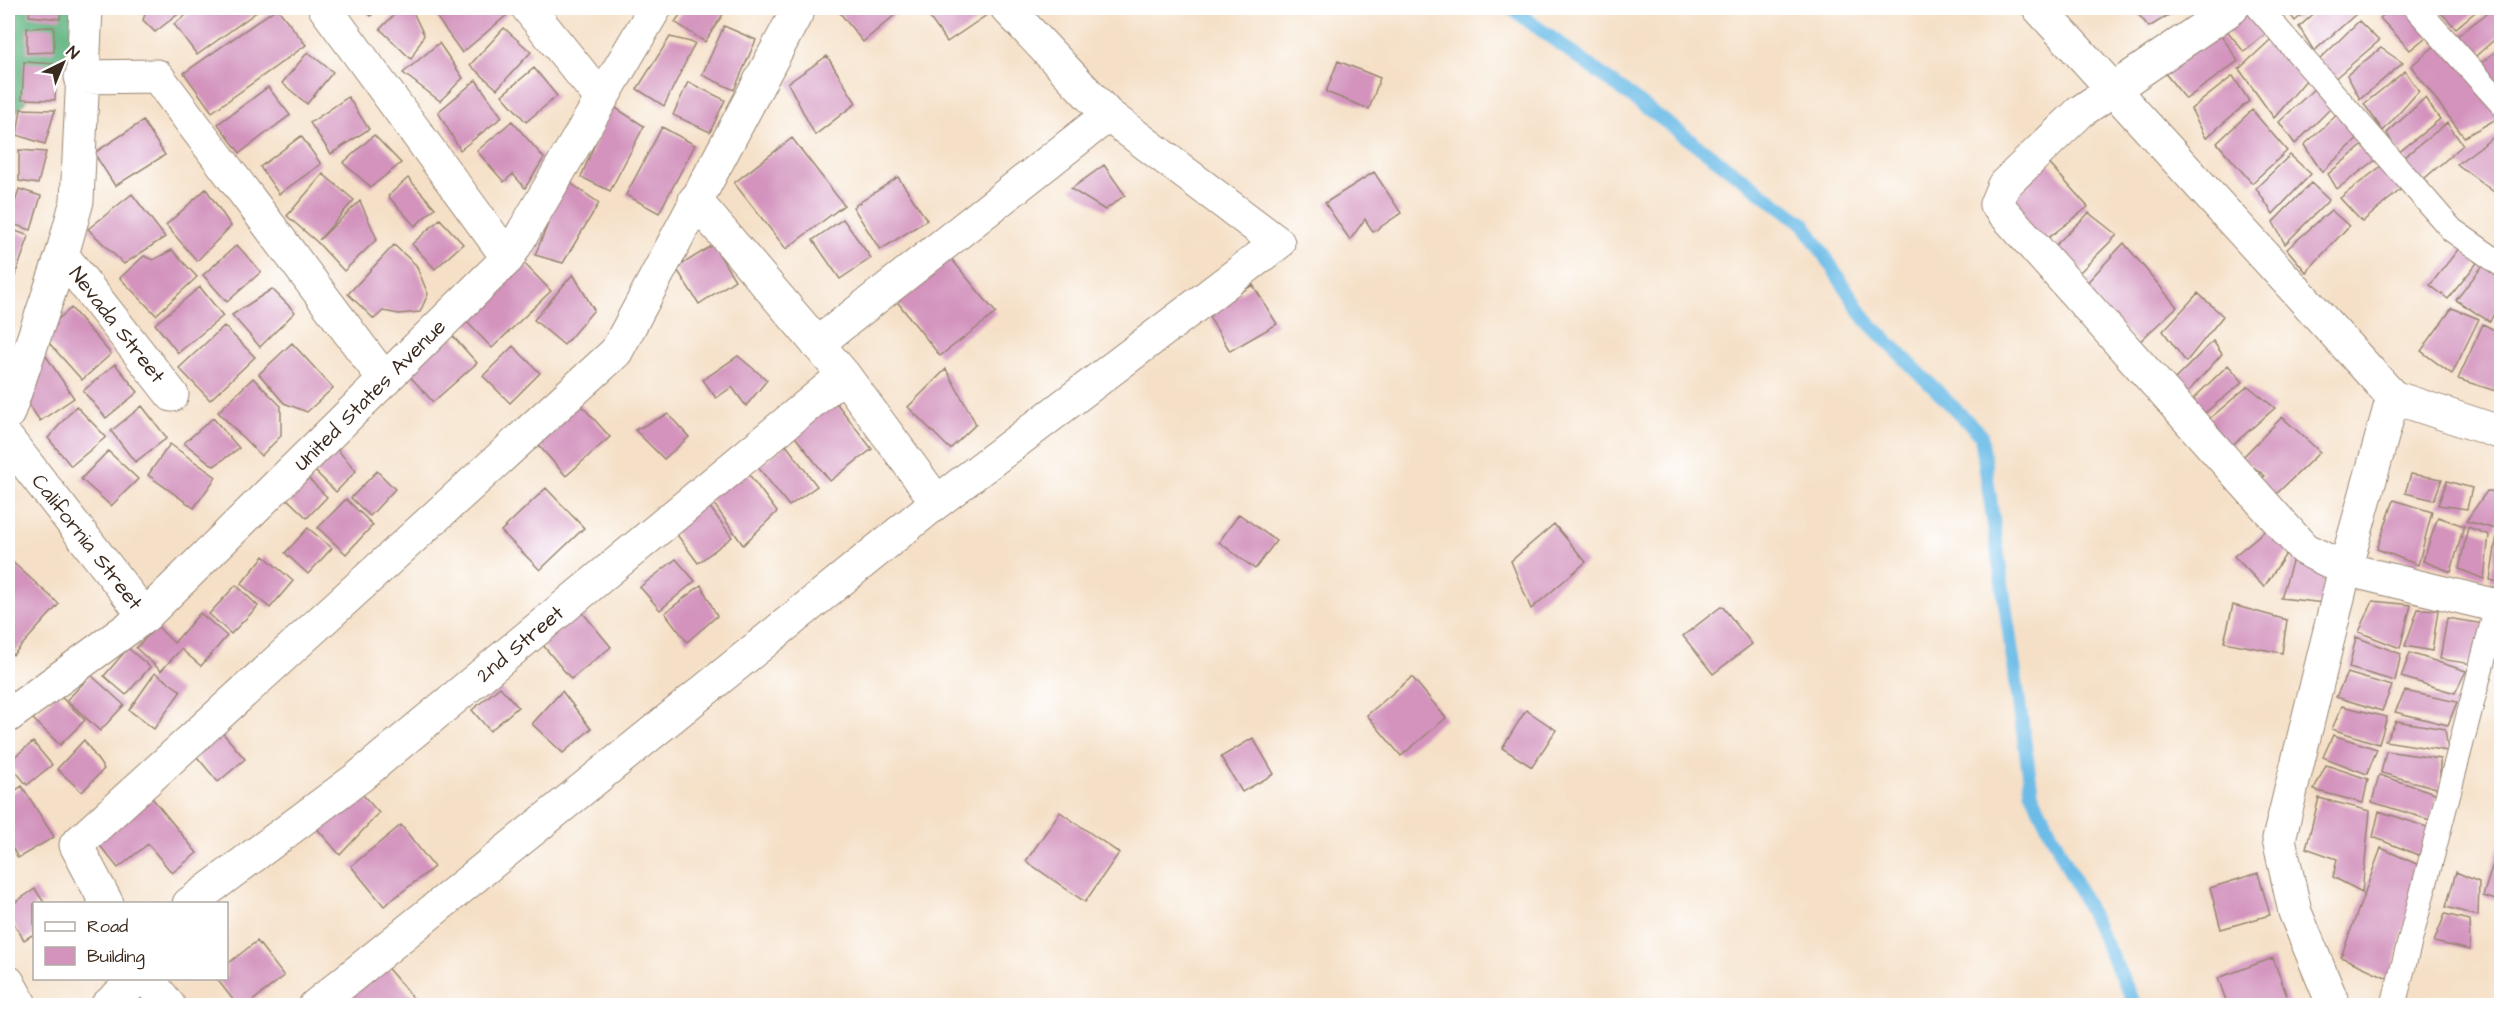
<svg xmlns="http://www.w3.org/2000/svg" width="2509" height="1013" font-family="'Architects Daughter',sans-serif">
	<style>
		.forest { fill: #62b582; stroke: #4e7050; stroke-width: 1.5 }
		.lines { fill: none; stroke-linecap: round; stroke-linejoin: round }
		.stream { stroke: #6cbce7; stroke-width: 14 }
		.building { fill: #d393bd }
		.service-casing { stroke: #988572; stroke-width: 26 }
		.minor-casing { stroke: #988572; stroke-width: 35 }
		.tertiary-casing { stroke: #988572; stroke-width: 35 }
		.service { stroke: #fff; stroke-width: 24 }
		.minor { stroke: #fff; stroke-width: 33 }
		.tertiary { stroke: #fff; stroke-width: 33 }
		.labels { text-anchor: middle; dominant-baseline: central; stroke-width: 4.5; stroke-linejoin: round; paint-order: stroke }
		.street-label { font-size: 21px; fill: #3b2a1e; stroke: #fff }
	</style>
	<rect width="100%" height="100%" fill="#fff"/>
	<filter id="ink" filterUnits="userSpaceOnUse"><feTurbulence type="fractalNoise" baseFrequency=".0167" numOctaves="2"/><feDisplacementMap in="SourceGraphic" scale="12" xChannelSelector="R" yChannelSelector="G"/><feConvolveMatrix kernelMatrix="1 2 1 2 8 2 1 2 1" color-interpolation-filters="sRGB"/></filter>
	<filter id="wash" filterUnits="userSpaceOnUse"><feTurbulence type="fractalNoise" baseFrequency=".008" numOctaves="4" result="noise"/><feDisplacementMap in="SourceGraphic" scale="24" xChannelSelector="R" yChannelSelector="G"/><feGaussianBlur stdDeviation="1.35" result="paint"/><feColorMatrix in="noise" values="0 0 0 0 0 0 0 0 0 0 0 0 0 0 0 0 0 1.4 0 .05"/><feComposite in="paint" operator="in"/></filter>
	<g filter="url(#wash)">
		<rect width="100%" height="100%" fill="#f5e0c7"/>
		<!-- forest -->
		<path class="forest" d="M 8,8 L 103,8 L 8,122 Z"/>
		<g class="lines">
			<!-- stream -->
			<path class="stream" d="M 1511,8 L 1804,224 L 1866,320 L 1981,435 L 2032,794 L 2136,1006"/>
		</g>
		<g id="blocks">
			<!-- building -->
			<path class="building" d="M 30,8 L 61,8 L 60,19 L 29,16 Z
				M 147,8 L 186,8 L 155,32 L 143,20 Z
				M 196,8 L 262,8 L 197,55 L 174,24 Z
				M 277,8 L 306,45 L 212,112 L 184,73 Z
				M 362,8 L 378,8 L 371,16 Z
				M 401,8 L 411,8 L 424,35 L 411,59 L 380,29 Z
				M 445,8 L 504,8 L 508,14 L 462,53 L 435,15 Z
				M 685,8 L 727,8 L 705,42 L 675,22 Z
				M 836,8 L 903,8 L 863,42 Z
				M 927,8 L 997,8 L 947,42 L 924,10 Z
				M 2133,8 L 2180,8 L 2149,27 Z
				M 2232,8 L 2261,8 L 2276,25 L 2244,52 L 2218,19 Z
				M 2285,8 L 2310,8 L 2295,21 Z
				M 2320,8 L 2350,8 L 2356,14 L 2314,51 L 2299,27 Z
				M 2392,8 L 2428,8 L 2441,25 L 2410,50 L 2380,18 Z
				M 2442,8 L 2480,8 L 2456,28 L 2439,11 Z
				M 2494,8 L 2502,8 L 2502,33 L 2469,62 L 2452,40 Z
				M 2359,21 L 2379,41 L 2333,80 L 2319,60 Z
				M 2213,22 L 2238,61 L 2186,99 L 2159,66 Z
				M 724,26 L 756,40 L 734,90 L 702,75 Z
				M 54,27 L 54,52 L 27,53 L 27,28 Z
				M 504,28 L 531,52 L 497,89 L 470,65 Z
				M 2281,30 L 2313,72 L 2274,118 L 2239,69 Z
				M 670,37 L 695,43 L 664,106 L 637,89 Z
				M 2443,39 L 2502,116 L 2464,137 L 2411,66 Z
				M 439,43 L 463,78 L 440,101 L 403,73 Z
				M 2502,46 L 2502,78 L 2495,83 L 2480,64 Z
				M 2381,48 L 2403,63 L 2360,99 L 2347,75 Z
				M 308,52 L 333,72 L 307,104 L 282,83 Z
				M 827,56 L 856,103 L 815,135 L 788,83 Z
				M 1338,61 L 1380,78 L 1369,109 L 1326,92 Z
				M 24,62 L 57,64 L 55,100 L 22,99 Z
				M 534,68 L 557,96 L 526,122 L 502,95 Z
				M 2405,71 L 2419,91 L 2383,131 L 2364,104 Z
				M 2233,76 L 2249,101 L 2206,138 L 2191,109 Z
				M 476,80 L 502,117 L 460,150 L 438,112 Z
				M 688,82 L 725,100 L 710,132 L 673,115 Z
				M 2318,85 L 2335,104 L 2295,144 L 2279,122 Z
				M 268,87 L 290,115 L 240,153 L 218,124 Z
				M 348,97 L 369,129 L 331,154 L 310,123 Z
				M 2425,98 L 2440,119 L 2398,153 L 2387,133 Z
				M 611,105 L 644,126 L 610,191 L 581,177 Z
				M 21,109 L 55,110 L 45,144 L 17,135 Z
				M 2252,110 L 2287,151 L 2252,183 L 2217,143 Z
				M 2341,111 L 2363,134 L 2322,172 L 2304,145 Z
				M 143,121 L 165,155 L 115,186 L 94,153 Z
				M 512,121 L 544,158 L 525,188 L 513,174 L 504,182 L 477,151 Z
				M 2447,123 L 2463,145 L 2418,184 L 2404,157 Z
				M 662,127 L 695,145 L 659,213 L 626,195 Z
				M 2502,131 L 2502,198 L 2457,164 Z
				M 374,135 L 401,163 L 371,187 L 343,163 Z
				M 301,136 L 321,164 L 279,194 L 260,167 Z
				M 792,138 L 844,205 L 786,249 L 734,183 Z
				M 2362,146 L 2377,159 L 2337,189 L 2328,174 Z
				M 19,150 L 46,152 L 38,184 L 19,181 Z
				M 2038,151 L 2088,207 L 2039,245 L 1992,184 Z
				M 2290,155 L 2311,174 L 2273,214 L 2256,188 Z
				M 2384,164 L 2405,186 L 2362,222 L 2340,198 Z
				M 1104,165 L 1125,195 L 1105,210 L 1071,189 Z
				M 1374,172 L 1401,213 L 1373,232 L 1365,219 L 1350,240 L 1325,203 Z
				M 323,174 L 354,200 L 319,240 L 360,201 L 377,239 L 344,271 L 317,242 L 287,216 Z
				M 898,177 L 927,220 L 880,250 L 853,207 Z
				M 408,178 L 435,208 L 415,226 L 388,196 Z
				M 566,180 L 599,203 L 563,263 L 535,255 Z
				M 2311,183 L 2329,200 L 2285,244 L 2273,222 Z
				M 19,189 L 41,196 L 31,230 L 9,223 Z
				M 206,189 L 231,226 L 197,261 L 166,225 Z
				M 132,194 L 165,237 L 124,264 L 88,229 Z
				M 2331,210 L 2349,226 L 2306,272 L 2287,249 Z
				M 2089,213 L 2117,235 L 2071,281 L 2047,253 Z
				M 440,219 L 463,244 L 435,269 L 412,244 Z
				M 843,219 L 871,258 L 840,279 L 813,240 Z
				M 8,228 L 29,236 L 15,276 L 8,269 Z
				M 2124,243 L 2177,307 L 2138,343 L 2082,288 Z
				M 237,245 L 261,272 L 227,302 L 203,275 Z
				M 394,245 L 416,265 L 428,294 L 420,312 L 399,314 L 383,311 L 374,319 L 348,294 Z
				M 713,245 L 735,280 L 699,304 L 676,268 Z
				M 2460,247 L 2477,263 L 2448,299 L 2430,285 Z
				M 172,250 L 197,277 L 156,315 L 120,278 L 144,256 L 153,260 Z
				M 949,256 L 996,313 L 940,356 L 895,299 Z
				M 522,261 L 551,291 L 492,348 L 463,318 Z
				M 2484,264 L 2502,268 L 2502,296 L 2490,322 L 2456,300 Z
				M 573,274 L 594,310 L 564,345 L 534,320 Z
				M 1253,285 L 1277,324 L 1230,351 L 1206,312 Z
				M 200,287 L 223,316 L 178,353 L 155,324 Z
				M 272,289 L 295,312 L 260,347 L 232,315 Z
				M 2198,293 L 2223,316 L 2186,362 L 2163,331 Z
				M 71,308 L 111,354 L 82,380 L 41,334 Z
				M 2452,308 L 2479,319 L 2452,374 L 2421,351 Z
				M 2483,324 L 2502,334 L 2502,393 L 2458,379 Z
				M 224,326 L 255,357 L 210,400 L 179,368 Z
				M 451,334 L 477,363 L 433,402 L 407,373 Z
				M 2213,341 L 2222,354 L 2185,395 L 2173,381 Z
				M 292,343 L 333,388 L 307,412 L 284,403 L 259,374 Z
				M 513,346 L 540,373 L 510,403 L 483,376 Z
				M 42,350 L 74,398 L 40,421 L 22,394 Z
				M 738,356 L 767,380 L 746,406 L 732,387 L 716,398 L 703,380 Z
				M 115,364 L 138,392 L 106,418 L 83,391 Z
				M 2228,365 L 2243,382 L 2201,416 L 2194,398 Z
				M 946,369 L 976,424 L 950,449 L 908,407 Z
				M 253,378 L 281,406 L 281,436 L 261,456 L 218,412 Z
				M 2248,386 L 2275,408 L 2229,448 L 2202,425 Z
				M 576,399 L 610,437 L 566,476 L 532,438 Z
				M 834,400 L 872,449 L 830,481 L 792,433 Z
				M 76,406 L 106,437 L 71,466 L 48,438 Z
				M 142,406 L 167,438 L 135,462 L 111,431 Z
				M 668,414 L 689,437 L 664,459 L 635,430 Z
				M 2282,417 L 2320,452 L 2270,500 L 2252,484 L 2265,476 L 2242,458 Z
				M 213,418 L 239,448 L 214,466 L 184,443 Z
				M 170,444 L 216,477 L 194,508 L 148,475 Z
				M 786,445 L 817,486 L 789,506 L 758,467 Z
				M 336,448 L 356,471 L 336,492 L 313,469 Z
				M 108,451 L 138,479 L 111,506 L 81,479 Z
				M 745,469 L 777,512 L 743,545 L 709,497 Z
				M 377,471 L 395,489 L 370,516 L 351,498 Z
				M 2411,474 L 2442,479 L 2434,500 L 2405,493 Z
				M 305,475 L 327,497 L 307,518 L 284,496 Z
				M 2447,481 L 2472,488 L 2467,509 L 2438,505 Z
				M 546,488 L 584,528 L 540,570 L 501,531 Z
				M 2487,491 L 2502,492 L 2502,506 L 2496,529 L 2466,521 Z
				M 346,499 L 373,525 L 346,554 L 318,528 Z
				M 2394,500 L 2432,512 L 2418,565 L 2377,549 Z
				M 706,502 L 732,537 L 698,563 L 672,528 Z
				M 1239,514 L 1276,541 L 1255,569 L 1219,542 Z
				M 2438,517 L 2464,526 L 2451,572 L 2423,561 Z
				M 1554,524 L 1586,562 L 1531,609 L 1511,561 Z
				M 2273,524 L 2294,542 L 2264,587 L 2234,556 Z
				M 2468,527 L 2489,535 L 2484,579 L 2459,569 Z
				M 308,528 L 332,548 L 308,574 L 285,553 Z
				M 2497,535 L 2502,536 L 2502,583 L 2490,580 Z
				M 2295,552 L 2326,560 L 2324,603 L 2281,598 Z
				M 264,556 L 293,581 L 270,608 L 241,584 Z
				M 8,558 L 59,604 L 13,655 L 8,650 Z
				M 676,559 L 695,581 L 660,610 L 640,587 Z
				M 236,585 L 258,606 L 231,634 L 209,614 Z
				M 701,585 L 717,616 L 687,642 L 665,613 Z
				M 2373,601 L 2411,605 L 2400,648 L 2359,632 Z
				M 2233,605 L 2287,620 L 2282,653 L 2224,642 Z
				M 1722,606 L 1752,644 L 1713,674 L 1683,636 Z
				M 578,607 L 611,647 L 571,679 L 538,639 Z
				M 2418,609 L 2438,610 L 2432,651 L 2405,646 Z
				M 200,613 L 227,636 L 201,666 L 181,649 L 161,671 L 136,648 L 157,626 L 174,643 Z
				M 2447,618 L 2484,624 L 2478,665 L 2440,659 Z
				M 2356,637 L 2401,654 L 2395,681 L 2349,668 Z
				M 128,648 L 150,667 L 126,695 L 104,676 Z
				M 2410,653 L 2466,671 L 2455,693 L 2401,677 Z
				M 155,673 L 181,691 L 154,729 L 129,710 Z
				M 2347,673 L 2392,686 L 2382,711 L 2336,697 Z
				M 91,675 L 124,705 L 100,731 L 67,700 Z
				M 1412,677 L 1446,718 L 1401,756 L 1367,715 Z
				M 500,687 L 518,707 L 490,731 L 472,710 Z
				M 562,691 L 591,729 L 563,753 L 532,724 Z
				M 2405,691 L 2457,702 L 2448,725 L 2395,712 Z
				M 57,693 L 85,720 L 60,745 L 33,719 Z
				M 2342,706 L 2387,717 L 2379,744 L 2332,729 Z
				M 1526,710 L 1556,730 L 1532,767 L 1502,748 Z
				M 209,717 L 245,759 L 218,782 L 182,739 Z
				M 2396,721 L 2445,729 L 2448,751 L 2385,741 Z
				M 2333,735 L 2377,749 L 2367,774 L 2323,757 Z
				M 1253,738 L 1274,774 L 1242,792 L 1221,757 Z
				M 84,740 L 104,769 L 82,792 L 57,769 Z
				M 33,742 L 52,765 L 27,785 L 8,762 Z
				M 2386,751 L 2440,759 L 2440,789 L 2381,773 Z
				M 2326,765 L 2368,779 L 2363,803 L 2314,790 Z
				M 2379,775 L 2438,794 L 2430,820 L 2372,802 Z
				M 22,786 L 54,837 L 18,858 L 8,840 L 8,795 Z
				M 355,786 L 379,813 L 340,855 L 313,824 Z
				M 148,793 L 197,853 L 172,873 L 148,844 L 118,868 L 93,837 Z
				M 2319,798 L 2370,811 L 2362,892 L 2333,877 L 2337,859 L 2306,848 Z
				M 2379,811 L 2430,828 L 2423,857 L 2373,837 Z
				M 1060,812 L 1119,853 L 1085,902 L 1026,861 Z
				M 401,825 L 434,867 L 384,906 L 351,866 Z
				M 2381,848 L 2421,866 L 2390,979 L 2341,957 Z
				M 2498,848 L 2502,848 L 2502,902 L 2483,896 Z
				M 2456,872 L 2479,882 L 2478,916 L 2446,907 Z
				M 2258,873 L 2270,915 L 2221,929 L 2210,888 Z
				M 35,889 L 45,904 L 34,904 L 34,934 L 24,940 L 8,914 L 8,907 Z
				M 2445,914 L 2469,920 L 2470,950 L 2434,942 Z
				M 257,941 L 284,976 L 246,1006 L 238,1006 L 216,978 L 226,978 L 226,965 Z
				M 2273,958 L 2289,1002 L 2279,1006 L 2228,1006 L 2218,978 Z
				M 384,964 L 420,1006 L 336,1006 Z"/>
		</g>
	</g>
	<g filter="url(#ink)">
		<use href="#blocks" fill-opacity="0" stroke="#988572" stroke-width="1.5"/>
		<g class="lines">
			<!-- service casing -->
			<g class="service-casing">
				<path id="service" d="M 2259,8 L 2452,230 L 2502,265
					M 2416,8 L 2502,104
					M 2393,1006 L 2497,606"/>
			</g>
			<!-- minor casing -->
			<g class="minor-casing">
				<path id="minor" d="M 325,8 L 508,258
					M 528,8 L 601,98
					M 2232,8 L 2080,112 L 2004,185 L 1996,204 L 2304,549 L 2345,569 L 2502,607
					M 81,77 L 157,76 L 385,380
					M 695,200 L 844,375 L 937,502
					M 62,255 L 172,395
					M 817,344 L 1108,115
					M 8,413 L 62,255 L 77,201 L 86,8
					M 8,440 L 145,616
					M 8,716 L 145,616 L 508,258 L 655,8
					M 107,904 L 76,845 L 616,352 L 799,8
					M 189,904 L 359,777 L 844,375
					M 147,978 L 169,1006
					M 8,982 L 21,1006
					M 107,1006 L 138,978
					M 315,1006 L 937,502 L 1278,243 L 1108,115 L 1007,8
					M 2334,1006 L 2295,912 L 2279,839 L 2345,569 L 2393,397 L 2502,433"/>
			</g>
			<!-- tertiary casing -->
			<g class="tertiary-casing">
				<path id="tertiary" d="M 2039,8 L 2393,397"/>
			</g>
			<!-- service -->
			<use href="#service" class="service"/>
			<!-- minor -->
			<use href="#minor" class="minor"/>
			<!-- tertiary -->
			<use href="#tertiary" class="tertiary"/>
		</g>
	</g>
	<g class="labels">
		<!-- street labels -->
		<g class="street-label">
			<text transform="translate(117 325) rotate(52)">Nevada Street</text>
			<text transform="translate(370 395) rotate(-45)">United States Avenue</text>
			<text transform="translate(87 542) rotate(52)">California Street</text>
			<text transform="translate(520 644) rotate(-40)">2nd Street</text>
		</g>
	</g>
	<!-- margin -->
	<rect width="2509" height="1013" fill="none" stroke="#fff" stroke-width="30"/>
	<!-- legend -->
	<rect x="33" y="902" width="195" height="78" fill="#ffffff" stroke="#b1aaa5" stroke-width="1.5"/>
	<rect x="45" y="922" width="30" height="9" fill="#ffffff" stroke="#b1aaa5" stroke-width="1.5"/>
	<text x="87" y="932" font-size="18" fill="#3b2a1e">Road</text>
	<rect x="45" y="947" width="30" height="18" fill="#d393bd" stroke="#b1aaa5" stroke-width="1.5"/>
	<text x="87" y="962" font-size="18" fill="#3b2a1e">Building</text>
	<!-- north arrow -->
	<g transform="translate(63 63) rotate(43)" stroke="#ffffff" stroke-width="4.5" paint-order="stroke">
	<path d="M0-4.5L10 22L0 15L-10 22Z" fill="#3b2a1e"/>
	<text y="-9" font-size="16" font-weight="bold" text-anchor="middle" fill="#3b2a1e">N</text>
	</g>
</svg>
